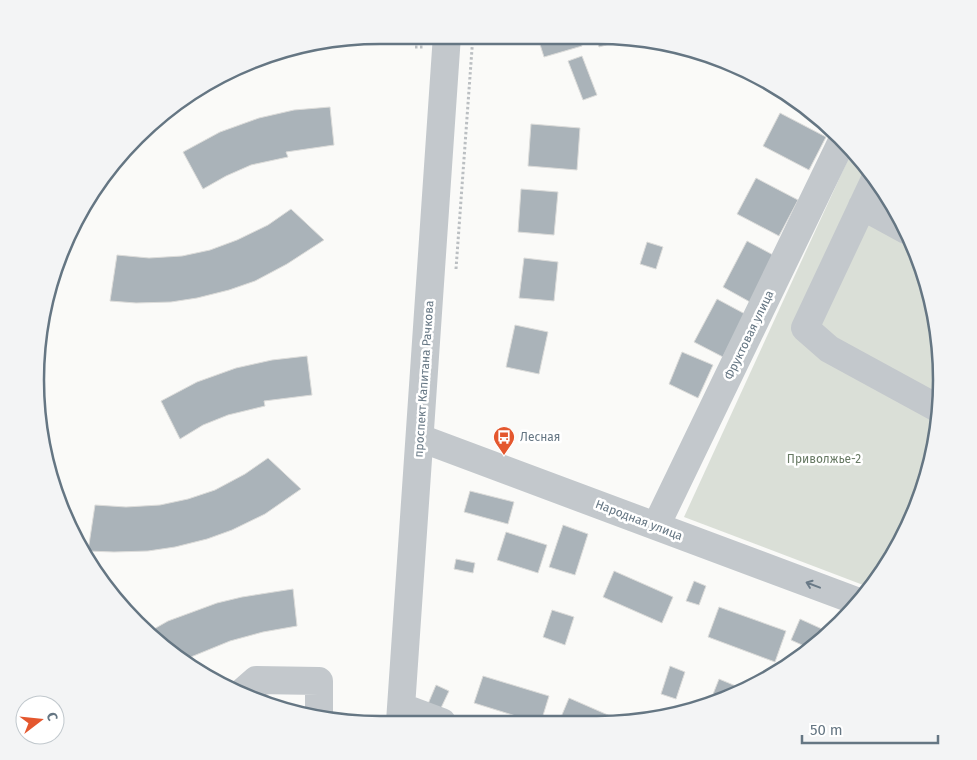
<svg xmlns="http://www.w3.org/2000/svg" width="977" height="760" font-family="'Fira Sans',sans-serif">
	<style>
		.green { fill: #dadfd7 }
		.building { fill: #aab3b9; stroke: #dcdcda }
		.lines { fill: none; stroke-linecap: round; stroke-linejoin: round }
		.path { stroke: #bbbfc2; stroke-width: 3; stroke-dasharray: 2.5 2.5; stroke-linecap: butt }
		.minor { stroke: #c3c8cc; stroke-width: 28 }
		.oneway { stroke: #6a7a87 }
		.labels { text-anchor: middle; dominant-baseline: central; stroke-width: 5; stroke-linejoin: round; paint-order: stroke }
		.street-label { font-size: 12px; fill: #657683; stroke: #fff }
		.poi-label { font-size: 12px; fill: #657683; stroke: #fff; text-anchor: start }
		.park-label { font-size: 12px; fill: #687a64; stroke: #fff }
		.rim { fill: none; stroke: #657683; stroke-width: 2.5 }
	</style>
	<rect width="100%" height="100%" fill="#fafaf8"/>
	<!-- green -->
	<path class="green" d="M 851,153 L 884,189 L 916,248 L 935,313 L 942,380 L 935,448 L 916,512 L 884,572 L 871,588 L 684,517 Z"/>
	<!-- building -->
	<path class="building" d="M 537,35 L 579,36 L 582,46 L 544,57 Z
		M 596,36 L 619,36 L 631,38 L 599,47 Z
		M 582,56 L 597,95 L 583,100 L 568,61 Z
		M 330,107 L 334,145 L 286,152 L 288,157 L 251,165 L 226,176 L 203,189 L 183,152 L 220,132 L 259,118 L 294,110 Z
		M 780,113 L 826,137 L 809,170 L 763,146 Z
		M 531,124 L 580,128 L 577,170 L 528,166 Z
		M 756,178 L 798,200 L 779,236 L 737,214 Z
		M 521,189 L 558,192 L 554,235 L 518,232 Z
		M 291,209 L 324,240 L 287,264 L 255,281 L 229,290 L 197,298 L 171,302 L 136,303 L 110,301 L 117,255 L 149,258 L 182,256 L 210,250 L 237,240 L 268,225 Z
		M 747,241 L 775,256 L 750,302 L 723,287 Z
		M 647,242 L 663,247 L 656,269 L 640,264 Z
		M 524,258 L 558,262 L 554,301 L 519,298 Z
		M 717,299 L 745,314 L 723,357 L 694,342 Z
		M 515,325 L 548,332 L 539,374 L 506,367 Z
		M 682,352 L 713,365 L 698,398 L 669,384 Z
		M 307,356 L 312,395 L 264,401 L 265,406 L 228,415 L 203,425 L 180,439 L 161,401 L 197,382 L 236,368 L 272,360 Z
		M 268,458 L 301,489 L 265,514 L 232,530 L 207,539 L 175,547 L 148,551 L 114,552 L 88,551 L 95,505 L 126,507 L 160,505 L 188,499 L 215,490 L 245,474 Z
		M 470,491 L 514,502 L 508,524 L 464,512 Z
		M 563,525 L 588,534 L 575,575 L 549,567 Z
		M 506,532 L 547,545 L 538,573 L 497,560 Z
		M 456,559 L 475,563 L 473,573 L 454,569 Z
		M 614,571 L 673,597 L 662,623 L 603,597 Z
		M 694,581 L 706,586 L 699,605 L 686,601 Z
		M 293,589 L 297,626 L 263,632 L 230,641 L 181,661 L 147,633 L 168,621 L 217,603 L 242,597 Z
		M 719,607 L 786,631 L 775,662 L 708,637 Z
		M 552,610 L 574,617 L 565,645 L 543,637 Z
		M 800,619 L 822,629 L 815,645 L 811,649 L 791,640 Z
		M 670,666 L 685,672 L 676,699 L 661,694 Z
		M 483,676 L 549,696 L 541,722 L 535,722 L 474,703 Z
		M 719,679 L 743,689 L 708,707 Z
		M 257,685 L 280,707 L 248,699 Z
		M 436,685 L 449,691 L 440,710 L 428,704 Z
		M 569,698 L 624,722 L 559,722 Z"/>
	<g class="lines">
		<!-- path -->
		<path class="path" d="M 415,47 L 424,47
			M 456,269 L 473,35"/>
		<!-- minor -->
		<path class="minor" d="M 875,179 L 805,328 L 829,349 L 939,409
			M 862,206 L 906,230
			M 420,438 L 859,602
			M 656,526 L 841,143
			M 240,694 L 256,680 L 319,681 L 319,718
			M 402,707 L 442,722
			M 400,722 L 447,35"/>
	</g>
	<!-- one-way arrows -->
	<defs><path id="oneway-shaft" d="M-6 0H5M1.5-3L5.5 0L1.5 3" fill="none" stroke-width="1.6" stroke-linecap="round" stroke-linejoin="round" transform="scale(1.25)"/></defs>
	<use class="oneway" href="#oneway-shaft" transform="translate(813 585) rotate(-159)"/>
	<!-- icons -->
	<defs>
		<g id="bus-pin" transform="scale(1.125)"><path d="M0 17L-7.5 6A9.5 9.5 0 1 1 7.5 6Z" fill="#e4572e" stroke="#fff"/><path d="M-5-6H5V4H4V6H2V4H-2V6H-4V4H-5ZM-3.5-4V0h7V-4ZM-3.5 1.2v1.5H-2V1.2ZM2 1.2v1.5H3.5V1.2Z" fill="#fff"/></g>
	</defs>
	<g fill-rule="evenodd">
		<use href="#bus-pin" x="504" y="437"/>
	</g>
	<g class="labels">
		<!-- street labels -->
		<g class="street-label">
			<text transform="translate(749 335) rotate(-64)">Фруктовая улица</text>
			<text transform="translate(424 379) rotate(-86)">проспект Капитана Рачкова</text>
			<text transform="translate(639 520) rotate(21)">Народная улица</text>
		</g>
		<!-- poi labels -->
		<g class="poi-label">
			<text x="520" y="437">Лесная</text>
		</g>
		<!-- park labels -->
		<g class="park-label">
			<text x="824" y="459">Приволжье-2</text>
		</g>
	</g>
	<!-- crop -->
	<path d="M0 0H977V760H0ZM380 44H597A336 336 0 0 1 933 380V380A336 336 0 0 1 597 716H380A336 336 0 0 1 44 380V380A336 336 0 0 1 380 44Z" fill="#f3f4f5" fill-rule="evenodd"/>
	<path class="rim" d="M380 44H597A336 336 0 0 1 933 380V380A336 336 0 0 1 597 716H380A336 336 0 0 1 44 380V380A336 336 0 0 1 380 44Z"/>
	<!-- north arrow -->
	<g transform="translate(40 720) rotate(74)"><circle r="24" fill="#ffffff" stroke="#c1c8cd"/>
	<path d="M0-4L9 19L0 12L-9 19Z" fill="#e4572e"/>
	<text y="-8" font-size="14" font-weight="bold" text-anchor="middle" fill="#657683">С</text>
	</g>
	<!-- scale -->
	<path d="M802 735v8h136v-8" fill="none" stroke="#657683" stroke-width="2.5"/>
	<text x="810" y="735" font-size="15" fill="#657683" stroke="#ffffff" stroke-width="4" paint-order="stroke">50 m</text>
</svg>
